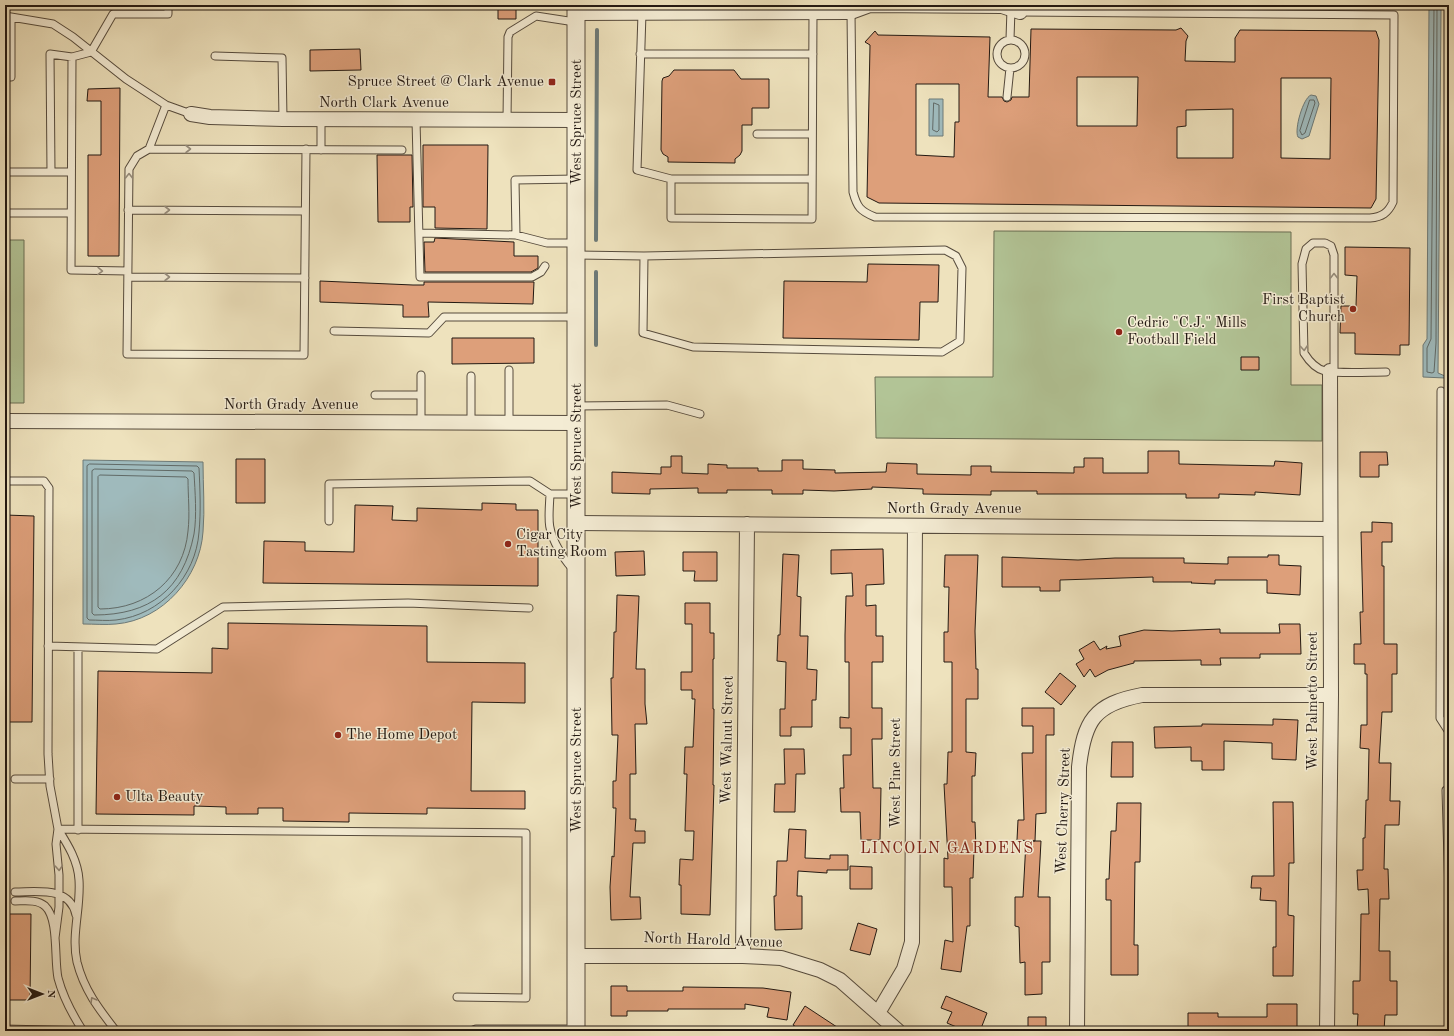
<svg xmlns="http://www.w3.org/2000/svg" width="1454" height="1036" font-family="'Old Standard TT',serif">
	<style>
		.green { fill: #b2c496; stroke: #6a6e54 }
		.water { fill: #9fbabc; stroke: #6d7a78 }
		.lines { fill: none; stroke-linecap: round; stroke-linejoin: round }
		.shore { stroke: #616a67; stroke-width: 1 }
		.stream { stroke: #6d7a78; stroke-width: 4 }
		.building { fill: #dd9f7a; stroke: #231912; fill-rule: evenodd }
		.service-casing { stroke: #564b3d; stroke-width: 9 }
		.minor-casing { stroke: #564b3d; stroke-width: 16 }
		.tertiary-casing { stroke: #564b3d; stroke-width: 19 }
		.service { stroke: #f4ecd4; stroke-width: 7 }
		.minor { stroke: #f4ecd4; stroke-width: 14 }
		.tertiary { stroke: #f4ecd4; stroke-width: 17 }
		.oneway { stroke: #968d7d }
		.poi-dot { fill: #8f2418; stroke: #f4ecd4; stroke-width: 1.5 }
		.labels { text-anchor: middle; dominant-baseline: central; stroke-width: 3; stroke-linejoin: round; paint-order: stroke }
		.poi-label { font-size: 15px; fill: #231912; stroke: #f4ecd4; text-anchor: start }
		.street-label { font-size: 15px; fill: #231912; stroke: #f4ecd4 }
		.neighbourhood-label { font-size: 16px; letter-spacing: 1px; fill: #7a1f14; stroke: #f4ecd4 }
	</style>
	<rect width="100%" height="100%" fill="#eee2bd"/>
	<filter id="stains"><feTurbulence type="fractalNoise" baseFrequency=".005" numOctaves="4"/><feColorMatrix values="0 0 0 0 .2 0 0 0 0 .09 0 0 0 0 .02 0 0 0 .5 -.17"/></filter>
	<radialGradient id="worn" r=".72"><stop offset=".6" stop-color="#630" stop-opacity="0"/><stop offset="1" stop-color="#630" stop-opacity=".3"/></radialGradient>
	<!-- green -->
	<path class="green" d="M 994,231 L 1291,232 L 1291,385 L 1322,385 L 1322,441 L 876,438 L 875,377 L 993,377 Z
		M 5,240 L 24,240 L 24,403 L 5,403 Z"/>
	<!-- water -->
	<path class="water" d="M 1429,5 L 1441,5 L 1441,11 L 1438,373 L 1445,376 L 1445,378 L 1423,377 L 1423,345 L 1427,339 Z
		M 1311,95 L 1316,96 L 1319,104 L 1309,136 L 1302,139 L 1298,137 C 1294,130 1303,98 1311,95 Z
		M 929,99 L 943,99 L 943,136 L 929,136 Z
		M 83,460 L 203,462 C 203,485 205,509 203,532 C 200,577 163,620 116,624 C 106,625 94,624 83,624 Z"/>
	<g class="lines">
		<!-- shore -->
		<path class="shore" d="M 1433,5 L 1434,7 L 1431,339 L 1427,348 L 1427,372 L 1432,373 L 1434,372 L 1436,343 L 1437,5
			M 1310,100 L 1314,100 L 1315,103 L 1305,133 L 1302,135 L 1300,131 Z
			M 934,103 L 939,105 L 939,130 L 937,132 L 933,130 Z
			M 90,464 L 197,466 L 199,468 C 200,489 201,511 199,532 C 196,576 161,615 116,620 C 107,621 98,620 89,620 L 87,618 L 87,466 Z
			M 95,469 L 192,471 L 194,473 C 195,491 197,516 194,534 C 183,590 150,615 94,615 L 92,613 L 92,471 Z
			M 100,475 L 186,477 L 188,479 C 188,496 190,514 188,531 C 184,578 147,609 100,609 L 98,607 L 98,477 Z"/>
		<!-- stream -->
		<path class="stream" d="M 596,240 L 597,30
			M 596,345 L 596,272"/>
	</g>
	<!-- building -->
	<path class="building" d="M 498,5 L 516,5 L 516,19 L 498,19 Z
		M 1181,28 L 1188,36 L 1186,41 L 1185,61 L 1235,62 L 1235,38 L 1240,30 L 1376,31 L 1379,40 L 1376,199 L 1371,208 L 879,203 L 867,197 L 870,45 L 865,42 L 875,31 L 878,35 L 990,37 L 988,97 L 1002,97 L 1004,101 L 1007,102 L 1011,100 L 1012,97 L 1029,97 L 1031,29 L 1176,30 ZM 1077,77 L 1138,77 L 1137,126 L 1077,126 ZM 1281,78 L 1331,78 L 1330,159 L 1281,158 ZM 916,84 L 959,84 L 959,122 L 955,122 L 954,157 L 916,155 ZM 1233,109 L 1233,158 L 1177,158 L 1177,127 L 1186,126 L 1186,110 Z
		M 360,49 L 361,70 L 310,71 L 310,50 Z
		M 674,70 L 734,70 L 741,79 L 769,79 L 769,108 L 752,108 L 752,125 L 742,125 L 742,151 L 740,155 L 735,159 L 735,163 L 668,162 L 668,157 L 663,154 L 661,150 L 662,81 L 663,78 L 669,76 Z
		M 120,88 L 119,256 L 88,256 L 88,155 L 101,155 L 101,101 L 87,101 L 88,89 Z
		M 423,145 L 488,145 L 487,229 L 435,228 L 435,207 L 423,207 Z
		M 377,155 L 412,155 L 413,207 L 410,207 L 410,222 L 378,222 Z
		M 435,238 L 514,242 L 514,256 L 538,256 L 538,268 L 531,272 L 425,272 L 424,242 L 434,242 Z
		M 1345,247 L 1410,248 L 1409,345 L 1400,345 L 1400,355 L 1355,354 L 1355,333 L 1340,333 L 1341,306 L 1356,306 L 1357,276 L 1345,275 Z
		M 868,264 L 939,265 L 938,302 L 920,302 L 919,340 L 783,338 L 784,281 L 867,282 Z
		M 320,281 L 413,285 L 424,285 L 424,282 L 534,282 L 533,304 L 428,302 L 429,317 L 403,317 L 403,305 L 320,302 Z
		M 452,338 L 534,338 L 534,363 L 452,364 Z
		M 1241,357 L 1259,357 L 1259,370 L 1241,370 Z
		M 1148,451 L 1179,451 L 1179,464 L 1274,466 L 1275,461 L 1302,463 L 1300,495 L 1255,492 L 1255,495 L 1219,494 L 1219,498 L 1186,498 L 1186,494 L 1037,494 L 1037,491 L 991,491 L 991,495 L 923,494 L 923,489 L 872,487 L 872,489 L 834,491 L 803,490 L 803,494 L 772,494 L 772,490 L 727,490 L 727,493 L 698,493 L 698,488 L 650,489 L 650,494 L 612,493 L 612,472 L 661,474 L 661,467 L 671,467 L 671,456 L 682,456 L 682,473 L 708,474 L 708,464 L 727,465 L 727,468 L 758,468 L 758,471 L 782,471 L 782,460 L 803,460 L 803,469 L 835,470 L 835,473 L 886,472 L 887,463 L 917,464 L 917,474 L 971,475 L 971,466 L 991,466 L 991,472 L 1074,473 L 1074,467 L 1084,467 L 1084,458 L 1103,458 L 1103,473 L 1148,473 Z
		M 1360,452 L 1387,452 L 1388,465 L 1379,465 L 1379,477 L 1360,477 Z
		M 236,459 L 265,459 L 265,503 L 236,503 Z
		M 482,503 L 516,504 L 516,510 L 538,510 L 538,586 L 263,583 L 264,541 L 305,542 L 305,551 L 354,552 L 355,505 L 393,506 L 392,520 L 417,521 L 417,508 L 482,510 Z
		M 5,515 L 34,516 L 32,722 L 5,722 Z
		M 1372,522 L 1392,523 L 1392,542 L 1382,542 L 1382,566 L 1384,566 L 1384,644 L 1397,644 L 1397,674 L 1392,674 L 1392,712 L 1382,712 L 1379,763 L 1391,763 L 1390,801 L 1400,801 L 1399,825 L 1385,825 L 1384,869 L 1388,869 L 1389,899 L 1380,899 L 1379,951 L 1390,951 L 1390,981 L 1397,981 L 1397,1015 L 1385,1015 L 1384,1031 L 1357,1031 L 1358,1014 L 1353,1014 L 1353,981 L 1360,981 L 1361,914 L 1369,914 L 1368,889 L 1358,890 L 1357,870 L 1363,870 L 1363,838 L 1365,838 L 1366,800 L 1368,800 L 1369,749 L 1360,748 L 1361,725 L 1367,725 L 1367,674 L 1365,674 L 1365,664 L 1354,664 L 1354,644 L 1361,644 L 1360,612 L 1363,612 L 1361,532 L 1372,532 Z
		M 883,549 L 884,584 L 866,585 L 866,606 L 876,605 L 876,636 L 883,636 L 883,662 L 872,662 L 872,708 L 882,708 L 882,739 L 872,739 L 873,788 L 881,788 L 880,840 L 861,840 L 860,812 L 841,812 L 840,788 L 844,788 L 843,755 L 851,755 L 851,728 L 840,728 L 840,717 L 849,718 L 849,662 L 845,662 L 845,635 L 846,596 L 853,596 L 852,573 L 831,574 L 831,550 Z
		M 644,551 L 645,575 L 616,576 L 615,552 Z
		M 683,552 L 717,552 L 717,581 L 694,581 L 695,571 L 683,571 Z
		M 783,554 L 799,555 L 797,596 L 801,597 L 800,636 L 808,636 L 807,669 L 817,670 L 816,700 L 812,700 L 812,727 L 791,727 L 791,736 L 780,736 L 780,709 L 785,709 L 786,662 L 777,661 L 778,635 L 780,635 Z
		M 945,555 L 978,555 L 975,631 L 976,669 L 978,669 L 978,699 L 966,699 L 966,752 L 976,753 L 975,776 L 972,776 L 972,822 L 975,822 L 976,849 L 974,849 L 973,878 L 970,878 L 970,926 L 967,926 L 961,972 L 941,969 L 945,940 L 953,942 L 952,887 L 944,887 L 944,858 L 948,859 L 944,784 L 947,784 L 948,752 L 952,752 L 952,662 L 944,662 L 944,632 L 948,632 L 949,587 L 944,587 Z
		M 1268,555 L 1279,555 L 1279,565 L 1301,566 L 1300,595 L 1267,593 L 1267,580 L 1215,580 L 1215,584 L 1191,583 L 1192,582 L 1153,582 L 1153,577 L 1060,580 L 1060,591 L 1040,591 L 1040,587 L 1002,587 L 1002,557 L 1078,560 L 1115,558 L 1184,558 L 1184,563 L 1228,564 L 1228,557 L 1268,557 Z
		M 617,595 L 639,596 L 636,669 L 645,669 L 645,704 L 647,724 L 635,724 L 636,774 L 630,774 L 630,819 L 636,819 L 635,831 L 645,831 L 645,843 L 633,843 L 630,897 L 640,897 L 641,919 L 611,920 L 610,887 L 612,856 L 614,857 L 616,808 L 613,808 L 613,781 L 616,781 L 618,735 L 612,735 L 611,678 L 613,678 L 614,632 L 616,632 Z
		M 685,603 L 710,603 L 710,633 L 714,633 L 714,659 L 713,659 L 713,709 L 714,709 L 713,785 L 714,785 L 710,915 L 681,914 L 681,885 L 679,885 L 680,859 L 693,860 L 694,831 L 685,831 L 687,774 L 684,774 L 685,747 L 693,747 L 695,699 L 692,699 L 692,690 L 681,690 L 681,672 L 692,672 L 692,624 L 685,624 Z
		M 228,623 L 427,626 L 427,662 L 525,663 L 525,703 L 472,702 L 471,791 L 525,791 L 525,809 L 427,808 L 427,814 L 349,813 L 349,822 L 283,821 L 283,808 L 258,808 L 258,814 L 226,814 L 226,807 L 194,806 L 194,815 L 96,814 L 98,671 L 212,673 L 212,648 L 228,649 Z
		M 1279,624 L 1300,624 L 1301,654 L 1260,654 L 1260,658 L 1220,658 L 1221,665 L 1201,665 L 1201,660 L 1134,661 L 1134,663 L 1108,670 L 1095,677 L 1090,669 L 1084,677 L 1076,664 L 1084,659 L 1079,650 L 1094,641 L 1100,650 L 1107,646 L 1106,649 L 1121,646 L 1119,636 L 1144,630 L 1172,631 L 1220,629 L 1220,633 L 1280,633 Z
		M 1060,673 L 1076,686 L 1061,705 L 1045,692 Z
		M 1022,708 L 1054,708 L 1054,735 L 1046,735 L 1046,813 L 1036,814 L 1035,841 L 1017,840 L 1018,820 L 1024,820 L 1022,753 L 1033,753 L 1033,726 L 1022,726 Z
		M 1273,719 L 1298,720 L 1296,760 L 1272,759 L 1272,743 L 1224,741 L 1224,770 L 1202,770 L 1202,761 L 1191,761 L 1191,747 L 1155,748 L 1154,727 L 1202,726 L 1202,724 L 1273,725 Z
		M 1112,742 L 1133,742 L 1133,777 L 1111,777 Z
		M 784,749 L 804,749 L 805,774 L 796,774 L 795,812 L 774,812 L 775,784 L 785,784 Z
		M 1273,802 L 1293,802 L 1294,863 L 1289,863 L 1288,915 L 1294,916 L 1293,976 L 1273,976 L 1273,947 L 1276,947 L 1276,901 L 1260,900 L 1261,888 L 1251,888 L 1252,876 L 1274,876 Z
		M 1117,803 L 1141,803 L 1140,862 L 1135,862 L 1134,945 L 1138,945 L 1138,975 L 1111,975 L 1111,900 L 1106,900 L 1106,879 L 1109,879 L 1111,831 L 1116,831 Z
		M 789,829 L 806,830 L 805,858 L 830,859 L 830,855 L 848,855 L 848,870 L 827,870 L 827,873 L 798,871 L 797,896 L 802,896 L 802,929 L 775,930 L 774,896 L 776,896 L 777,861 L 787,861 Z
		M 1026,841 L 1041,841 L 1038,897 L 1050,897 L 1050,962 L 1042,962 L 1042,994 L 1025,995 L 1025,962 L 1020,963 L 1019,927 L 1015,926 L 1015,897 L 1023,897 Z
		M 850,866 L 872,867 L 872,889 L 850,889 Z
		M 5,914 L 31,914 L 30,1000 L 5,1000 Z
		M 858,923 L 877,929 L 870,955 L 850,950 Z
		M 611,986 L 627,986 L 627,991 L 683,991 L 683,987 L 763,988 L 791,992 L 787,1020 L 767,1017 L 769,1008 L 745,1004 L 745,1009 L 668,1009 L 668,1011 L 627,1011 L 627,1016 L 611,1016 Z
		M 946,996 L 987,1013 L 980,1031 L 966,1031 L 947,1023 L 952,1012 L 941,1008 Z
		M 1267,1004 L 1297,1004 L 1297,1031 L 1188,1031 L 1188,1013 L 1218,1013 L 1218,1017 L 1267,1017 Z
		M 805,1006 L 843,1031 L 803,1031 L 793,1025 Z
		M 1028,1017 L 1046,1017 L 1046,1031 L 1028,1031 Z"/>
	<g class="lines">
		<!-- service casing -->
		<g class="service-casing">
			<path id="service" d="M 851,12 L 853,192 C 857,207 860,211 875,217 L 1370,218 C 1382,217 1388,213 1393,202 L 1394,15 L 1020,12
				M 642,13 L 637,170 L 671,179 L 812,179
				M 5,16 L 53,24 L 73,37 L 126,79 L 166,105 L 191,114
				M 1010,39 L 1011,9
				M997 54a14 14 0 1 1 28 0a14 14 0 1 1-28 0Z
				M 640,54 L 813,54
				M 215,56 L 282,58 L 283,119
				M 72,57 L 71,270 L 128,271
				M 5,77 L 11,77 L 11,17
				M 1007,97 L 1010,68
				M 416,120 L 420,277 L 532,277 L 541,272 L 545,266
				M 507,120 L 508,37 L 510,32 L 536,16 L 575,22
				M 757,134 L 812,134
				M 149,149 L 166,105
				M 306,149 L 304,355 L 127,354 L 129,169 L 137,156 L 149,149 L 402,150
				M 321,150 L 321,119
				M 5,172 L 71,172
				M 51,172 L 50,54 L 72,57 L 91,52 L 113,14 L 168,14 L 168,5
				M 671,179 L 671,218 L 812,219 L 813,13
				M 128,210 L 305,211
				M 5,213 L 70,213
				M 419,233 L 516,235 L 547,243 L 577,243
				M 516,235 L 515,180 L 577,179
				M 577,255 L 644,256 L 945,250 L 956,256 L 962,268 L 960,341 L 942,352 L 693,347 L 643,333 L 644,256
				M 128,277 L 305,278
				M 334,331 L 429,333 L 444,317 L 577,317
				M 509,370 L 509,423
				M 1334,371 L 1334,255 L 1331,246 L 1325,243 L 1313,243 L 1306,249 L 1302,264 L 1304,353 C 1309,361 1316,369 1325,371 C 1340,374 1370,372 1386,372
				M 421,375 L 421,422
				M 1441,391 L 1440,718 L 1449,732
				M 375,395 L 421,395
				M 577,406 L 667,405 L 700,414
				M 471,423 L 471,376
				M 5,481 L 44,481 L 49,488 L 48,754 L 50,786 L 58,829 L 56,844 L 59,875 L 59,907 L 55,938
				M 550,494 C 549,518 546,528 559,550 C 564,558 567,564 574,570
				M 329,521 L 329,484 L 530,481 L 550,494 L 576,494
				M 48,646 L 157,649 L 223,607 L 408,603 L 529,608
				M 78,647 L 78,830
				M 15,779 L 50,779
				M 1449,789 L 1446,790 L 1449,895
				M 58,829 L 526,833 L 526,998 L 457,997
				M 58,829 C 68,845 78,861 79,880 C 81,908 71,935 77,962 C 84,990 99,1009 116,1031
				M 15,892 C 37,892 70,886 76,915
				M 15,901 C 24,901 37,899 45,906 C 59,919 54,959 58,978 C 63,997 72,1014 83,1031
				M 5,1029 L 91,1031
				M 471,1031 L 476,1029 L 576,1029"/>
		</g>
		<!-- minor casing -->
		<g class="minor-casing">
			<path id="minor" d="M 576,13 L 851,12 L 870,5 L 1002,6 L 1020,12 L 1020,5
				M 191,114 L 210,117 L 283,119 L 577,120
				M 5,421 L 577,423
				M 577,523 L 1330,529
				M 577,956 L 743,956 L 781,958 L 820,970 L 840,980 L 898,1031
				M 743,956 L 747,524
				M 878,1013 L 904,969 L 912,942 L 915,526
				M 1077,1031 L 1079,767 C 1084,721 1094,704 1142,695 L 1331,695
				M 1327,1031 L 1331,695 L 1330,371"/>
		</g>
		<!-- tertiary casing -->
		<g class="tertiary-casing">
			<path id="tertiary" d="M 576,5 L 576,1031"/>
		</g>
		<!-- service -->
		<use href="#service" class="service"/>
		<!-- minor -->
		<use href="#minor" class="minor"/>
		<!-- tertiary -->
		<use href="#tertiary" class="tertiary"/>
	</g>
	<!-- one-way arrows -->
	<defs><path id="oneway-chevron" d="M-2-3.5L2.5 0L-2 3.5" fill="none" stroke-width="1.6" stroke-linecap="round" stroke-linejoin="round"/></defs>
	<g class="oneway">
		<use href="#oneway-chevron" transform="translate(188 149)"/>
		<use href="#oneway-chevron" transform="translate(129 176) rotate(-89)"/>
		<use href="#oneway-chevron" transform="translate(167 210)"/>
		<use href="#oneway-chevron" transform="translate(100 271) rotate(1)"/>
		<use href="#oneway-chevron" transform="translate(1334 276) rotate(-90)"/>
		<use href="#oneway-chevron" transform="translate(167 277)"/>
		<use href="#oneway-chevron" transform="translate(1304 348) rotate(86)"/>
		<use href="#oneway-chevron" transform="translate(59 868) rotate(87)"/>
		<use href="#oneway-chevron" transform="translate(93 1000) rotate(-120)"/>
	</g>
	<!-- markers -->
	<g class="poi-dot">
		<rect x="548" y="78" width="8" height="8" rx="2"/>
		<circle cx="1353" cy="309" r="4"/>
		<circle cx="1119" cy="332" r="4"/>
		<circle cx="508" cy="544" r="4"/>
		<circle cx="338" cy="735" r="4"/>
		<circle cx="117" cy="797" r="4"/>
	</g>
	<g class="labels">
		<!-- poi labels -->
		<g class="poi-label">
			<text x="544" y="82" text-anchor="end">Spruce Street @ Clark Avenue</text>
			<text x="1345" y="300" text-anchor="end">First Baptist<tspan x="1345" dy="17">Church</tspan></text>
			<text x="1127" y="323">Cedric "C.J." Mills<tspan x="1127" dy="17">Football Field</tspan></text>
			<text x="516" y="535">Cigar City<tspan x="516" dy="17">Tasting Room</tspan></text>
			<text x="346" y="735">The Home Depot</text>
			<text x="125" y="797">Ulta Beauty</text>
		</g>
		<!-- street labels -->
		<g class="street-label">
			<text x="384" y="103">North Clark Avenue</text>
			<text transform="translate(577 122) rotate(-90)">West Spruce Street</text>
			<text x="291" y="405">North Grady Avenue</text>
			<text transform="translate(577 446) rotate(-90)">West Spruce Street</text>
			<text x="954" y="509">North Grady Avenue</text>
			<text transform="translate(1313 701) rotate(-90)">West Palmetto Street</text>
			<text transform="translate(728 740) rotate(-89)">West Walnut Street</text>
			<text transform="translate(577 770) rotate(-90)">West Spruce Street</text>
			<text transform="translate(896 773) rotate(-90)">West Pine Street</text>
			<text transform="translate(1064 811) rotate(-88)">West Cherry Street</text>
			<text transform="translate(713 941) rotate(2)">North Harold Avenue</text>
		</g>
		<!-- neighbourhood labels -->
		<g class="neighbourhood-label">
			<text x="947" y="849">LINCOLN GARDENS</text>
		</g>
	</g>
	<!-- margin -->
	<rect width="1454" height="1036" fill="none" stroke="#eee2bd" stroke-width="20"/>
	<rect x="6" y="6" width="1442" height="1024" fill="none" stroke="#231912" stroke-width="2"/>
	<rect x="10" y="10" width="1434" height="1016" fill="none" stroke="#231912"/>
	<!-- north arrow -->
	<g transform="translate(42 994) rotate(90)" stroke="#f4ecd4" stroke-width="3" paint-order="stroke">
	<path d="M0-3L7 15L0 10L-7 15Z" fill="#231912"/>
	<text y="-6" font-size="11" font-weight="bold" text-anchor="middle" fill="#231912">N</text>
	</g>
	<rect width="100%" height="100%" filter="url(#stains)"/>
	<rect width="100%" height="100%" fill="url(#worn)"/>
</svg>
